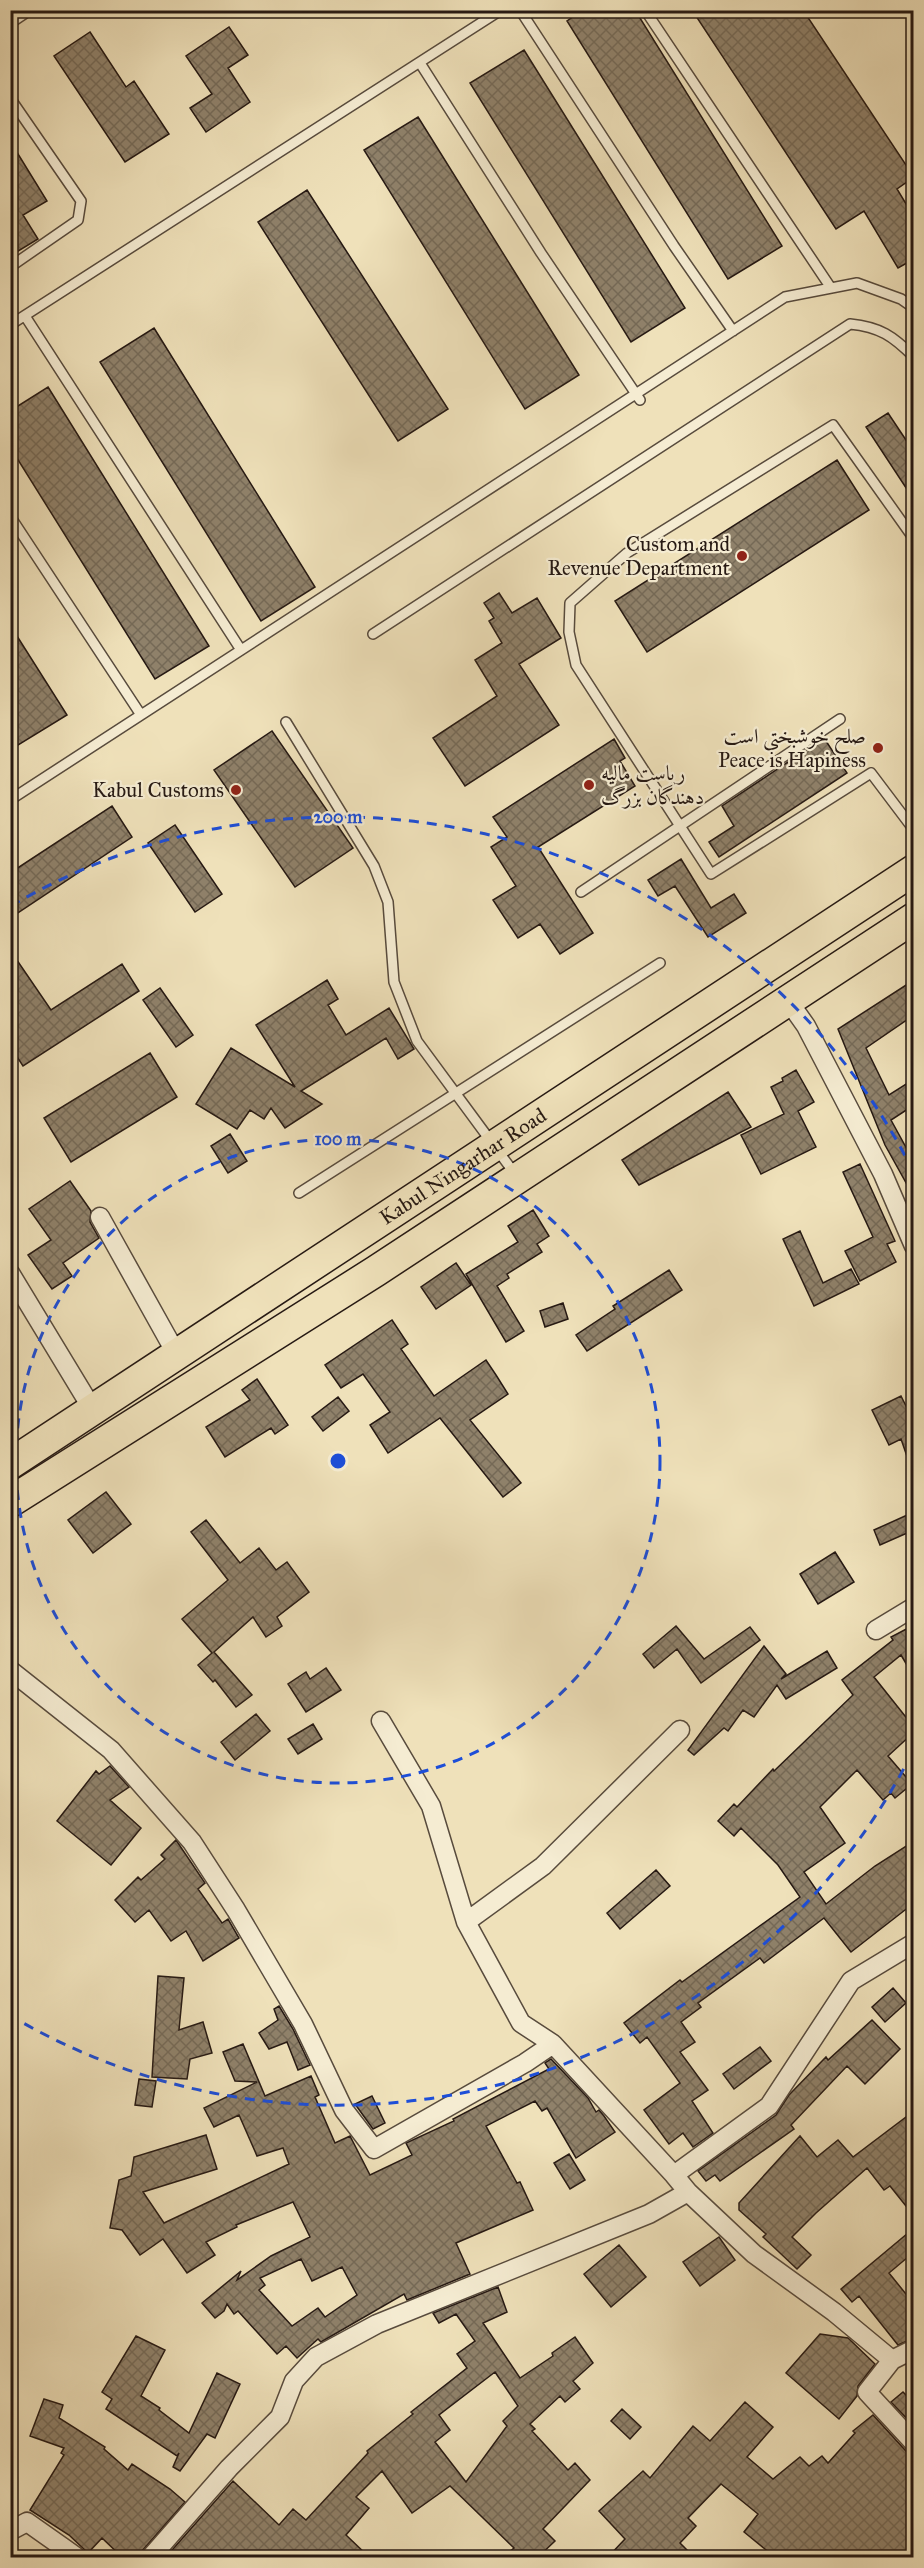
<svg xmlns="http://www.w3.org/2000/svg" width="924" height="2568" font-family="'IM FELL Great Primer',Amiri,serif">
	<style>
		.building { fill: url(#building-cross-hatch); stroke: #261913; stroke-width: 1.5; fill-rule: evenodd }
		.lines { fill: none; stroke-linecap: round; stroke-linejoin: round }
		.service-casing { stroke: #584b3d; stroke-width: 12 }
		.minor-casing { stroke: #584b3d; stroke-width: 21 }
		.trunk-casing { stroke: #261913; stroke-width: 33 }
		.service { stroke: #f5ecd2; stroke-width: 9 }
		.minor { stroke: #f5ecd2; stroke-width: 18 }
		.trunk { stroke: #efe1ba; stroke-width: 30 }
		.ring { fill: none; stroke: #1d4ed8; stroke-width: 3; stroke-dasharray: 10 8 }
		.poi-dot { fill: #8f2418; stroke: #f5ecd2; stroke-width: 2 }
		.labels { text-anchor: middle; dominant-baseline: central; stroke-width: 4.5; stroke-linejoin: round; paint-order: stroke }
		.poi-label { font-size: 21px; fill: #261913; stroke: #f5ecd2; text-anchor: end }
		.street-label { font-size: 21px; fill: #261913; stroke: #f5ecd2 }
		.centre { fill: #1d4ed8; stroke: #f5ecd2; stroke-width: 3 }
		.ring-label { font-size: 18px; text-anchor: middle; font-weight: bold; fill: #1d4ed8; stroke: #f5ecd2; stroke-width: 4.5; stroke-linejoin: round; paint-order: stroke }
	</style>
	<defs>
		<pattern id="building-cross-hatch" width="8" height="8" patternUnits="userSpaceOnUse" patternTransform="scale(1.5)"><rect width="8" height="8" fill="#8f816a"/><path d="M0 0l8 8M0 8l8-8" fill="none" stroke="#756956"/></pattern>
	</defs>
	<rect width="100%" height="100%" fill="#efe1ba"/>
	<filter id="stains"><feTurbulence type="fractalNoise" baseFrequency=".00333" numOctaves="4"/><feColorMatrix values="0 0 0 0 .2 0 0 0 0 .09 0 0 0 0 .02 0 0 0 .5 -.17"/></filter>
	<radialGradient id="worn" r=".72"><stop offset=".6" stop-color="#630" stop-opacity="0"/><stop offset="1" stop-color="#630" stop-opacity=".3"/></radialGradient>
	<!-- building -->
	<path class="building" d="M 583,10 L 635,10 L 782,246 L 728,279 L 567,21 Z
		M 692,10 L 803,10 L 914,177 L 897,189 L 914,217 L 914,259 L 898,268 L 864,211 L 836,229 Z
		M 229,27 L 248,55 L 228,68 L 250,102 L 206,132 L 190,108 L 212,94 L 186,56 Z
		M 90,32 L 126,87 L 134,81 L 169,134 L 125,162 L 54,56 Z
		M 524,50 L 685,308 L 631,342 L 470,83 Z
		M 418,117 L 579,375 L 525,409 L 364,150 Z
		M 10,141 L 47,201 L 23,215 L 38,239 L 10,256 Z
		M 307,190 L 448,409 L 398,441 L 258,222 Z
		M 154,328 L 315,587 L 261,621 L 100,362 Z
		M 48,387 L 209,646 L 155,679 L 10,447 L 10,411 Z
		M 888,413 L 914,452 L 914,500 L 866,427 Z
		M 837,460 L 869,510 L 647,652 L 615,601 Z
		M 499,593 L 512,613 L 537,598 L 561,638 L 519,664 L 559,725 L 465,786 L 433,738 L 497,696 L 475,660 L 502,643 L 489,621 L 494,618 L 484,603 Z
		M 10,625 L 67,715 L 10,750 Z
		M 272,731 L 353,848 L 295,887 L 214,770 Z
		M 824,738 L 847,773 L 719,857 L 709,842 L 734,826 L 722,806 Z
		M 614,739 L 625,758 L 620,761 L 635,786 L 538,847 L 593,933 L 560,954 L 540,924 L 518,938 L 493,900 L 516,886 L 491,847 L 507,837 L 493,817 Z
		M 112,806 L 132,837 L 10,918 L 10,873 Z
		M 175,825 L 222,894 L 195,912 L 148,843 Z
		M 681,859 L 711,908 L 734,894 L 746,913 L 708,937 L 675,886 L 658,896 L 648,880 Z
		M 10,950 L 51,1010 L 122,964 L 139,991 L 23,1066 L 10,1046 Z
		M 327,980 L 338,999 L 328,1005 L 346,1035 L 389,1008 L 414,1049 L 398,1059 L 386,1038 L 301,1091 L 322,1104 L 285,1128 L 271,1108 L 264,1119 L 250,1110 L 237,1129 L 196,1104 L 231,1048 L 295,1087 L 256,1025 Z
		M 914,980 L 914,1015 L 866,1048 L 889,1095 L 914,1079 L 914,1105 L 891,1120 L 914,1162 L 914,1197 L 885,1145 L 838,1029 Z
		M 160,988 L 193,1035 L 176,1047 L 143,1000 Z
		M 150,1053 L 177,1097 L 71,1162 L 44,1118 Z
		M 796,1070 L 814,1102 L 798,1111 L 816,1147 L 761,1174 L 741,1135 L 784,1114 L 771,1087 L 783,1081 L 782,1078 Z
		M 728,1092 L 751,1127 L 639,1185 L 622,1160 Z
		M 230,1134 L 247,1161 L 228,1173 L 211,1146 Z
		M 860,1164 L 895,1241 L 887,1244 L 896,1262 L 860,1281 L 845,1251 L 873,1237 L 843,1172 Z
		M 70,1181 L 91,1211 L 90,1222 L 99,1238 L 63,1263 L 72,1276 L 52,1289 L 28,1255 L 51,1240 L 29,1209 Z
		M 533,1210 L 549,1236 L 537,1244 L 542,1252 L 507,1274 L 509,1278 L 497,1286 L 524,1331 L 506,1342 L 466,1274 L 518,1242 L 508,1226 Z
		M 800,1231 L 823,1283 L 851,1269 L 859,1284 L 814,1306 L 783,1239 Z
		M 456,1263 L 471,1285 L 436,1309 L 421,1287 Z
		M 669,1270 L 682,1290 L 587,1351 L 576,1335 L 615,1309 L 613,1306 Z
		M 563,1303 L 568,1319 L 545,1327 L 540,1311 Z
		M 392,1320 L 408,1344 L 401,1349 L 434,1396 L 486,1360 L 496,1375 L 508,1394 L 470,1420 L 521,1483 L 503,1497 L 440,1418 L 388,1453 L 370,1425 L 390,1412 L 363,1374 L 341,1388 L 325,1365 Z
		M 257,1379 L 288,1425 L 275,1434 L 271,1428 L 225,1457 L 206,1427 L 250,1400 L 242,1390 Z
		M 901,1396 L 914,1422 L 914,1468 L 911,1468 L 901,1439 L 889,1445 L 872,1410 Z
		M 338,1397 L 349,1411 L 323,1431 L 312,1417 Z
		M 106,1492 L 131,1524 L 93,1553 L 68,1520 Z
		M 914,1512 L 914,1530 L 880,1545 L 874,1530 Z
		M 206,1520 L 240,1563 L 259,1548 L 276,1570 L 287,1562 L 309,1592 L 277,1617 L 282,1626 L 266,1637 L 253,1617 L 214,1652 L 252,1695 L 236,1707 L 215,1680 L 213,1682 L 198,1665 L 212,1653 L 182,1619 L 228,1580 L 191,1532 Z
		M 835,1552 L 854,1582 L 818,1604 L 800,1574 Z
		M 914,1625 L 914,1677 L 901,1655 L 874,1677 L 913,1726 L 913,1733 L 888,1756 L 912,1784 L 895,1798 L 891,1793 L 883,1800 L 857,1770 L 820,1807 L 845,1843 L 804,1872 L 826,1904 L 875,1866 L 914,1841 L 914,1903 L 851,1952 L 824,1918 L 764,1963 L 760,1958 L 698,2003 L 701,2007 L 681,2022 L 695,2042 L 680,2052 L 708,2090 L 692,2101 L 713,2133 L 693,2147 L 683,2133 L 669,2144 L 644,2110 L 680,2083 L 647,2037 L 640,2043 L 624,2023 L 680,1980 L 682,1982 L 800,1897 L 778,1865 L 741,1828 L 734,1836 L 718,1821 L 734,1804 L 737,1807 L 773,1769 L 774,1771 L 853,1695 L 842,1680 L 893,1640 L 891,1637 Z
		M 676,1626 L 704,1659 L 750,1627 L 760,1640 L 701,1683 L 677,1649 L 654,1668 L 643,1654 Z
		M 764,1646 L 786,1674 L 781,1679 L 827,1651 L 837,1668 L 786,1699 L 777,1685 L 754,1717 L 743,1710 L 728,1731 L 724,1728 L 694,1755 L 688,1750 Z
		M 326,1668 L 341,1690 L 306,1712 L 288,1684 L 306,1672 L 310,1679 Z
		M 256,1714 L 270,1731 L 235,1760 L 221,1742 Z
		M 313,1724 L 322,1739 L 298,1754 L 288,1739 Z
		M 110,1766 L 129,1787 L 110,1800 L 141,1828 L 111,1865 L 57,1821 L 96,1771 L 99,1774 Z
		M 176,1840 L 205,1883 L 198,1889 L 222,1923 L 228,1919 L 239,1938 L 203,1961 L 186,1931 L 171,1941 L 149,1910 L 135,1922 L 115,1900 L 138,1877 L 141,1880 L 165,1859 L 161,1855 Z
		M 656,1870 L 670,1886 L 620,1929 L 607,1913 Z
		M 158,1976 L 184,1978 L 179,2030 L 203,2022 L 212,2053 L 190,2059 L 187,2079 L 152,2077 Z
		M 893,1988 L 906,2003 L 885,2022 L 872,2007 Z
		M 279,2006 L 293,2029 L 310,2065 L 298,2070 L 287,2042 L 269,2049 L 259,2033 L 278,2020 L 274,2009 Z
		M 872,2020 L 900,2049 L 865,2084 L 847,2066 L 791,2125 L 794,2129 L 720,2181 L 715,2175 L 706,2181 L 698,2171 L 776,2115 L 789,2095 L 826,2057 L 828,2060 Z
		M 243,2044 L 265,2096 L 311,2076 L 319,2095 L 315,2097 L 335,2143 L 350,2136 L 370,2175 L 412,2155 L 406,2143 L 454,2121 L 453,2119 L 549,2069 L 545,2063 L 551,2059 L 588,2098 L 596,2112 L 599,2110 L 604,2116 L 615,2132 L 576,2158 L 547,2108 L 542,2111 L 535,2101 L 486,2126 L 517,2183 L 520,2182 L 533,2210 L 456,2243 L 470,2274 L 407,2300 L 404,2294 L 321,2342 L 318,2339 L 297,2358 L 286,2346 L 277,2354 L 238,2311 L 234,2314 L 227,2304 L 224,2311 L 215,2318 L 202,2303 L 241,2271 L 237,2280 L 271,2256 L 310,2237 L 293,2202 L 236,2225 L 237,2227 L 206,2242 L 215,2255 L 187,2273 L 163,2239 L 140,2255 L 122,2230 L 110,2228 L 119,2180 L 131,2176 L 134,2157 L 206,2135 L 217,2169 L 143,2192 L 164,2223 L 289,2164 L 283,2148 L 257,2156 L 239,2115 L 214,2127 L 204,2108 L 257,2082 L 235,2081 L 223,2052 ZM 301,2259 L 312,2281 L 342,2267 L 357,2295 L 325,2317 L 318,2308 L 292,2326 L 259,2290 L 265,2285 L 260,2278 Z
		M 760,2047 L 771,2061 L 734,2089 L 723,2074 Z
		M 139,2079 L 156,2081 L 152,2107 L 135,2105 Z
		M 372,2096 L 385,2123 L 373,2129 L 355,2104 Z
		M 914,2111 L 914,2216 L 890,2186 L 884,2190 L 867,2168 L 816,2213 L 792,2237 L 811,2255 L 797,2269 L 763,2237 L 766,2234 L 739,2210 L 739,2203 L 800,2136 L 817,2157 L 838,2140 L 853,2157 Z
		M 569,2154 L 585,2180 L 570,2189 L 554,2163 Z
		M 914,2228 L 914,2252 L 889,2273 L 914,2304 L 914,2338 L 898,2345 L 859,2296 L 852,2302 L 841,2289 Z
		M 719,2237 L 735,2260 L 700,2286 L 683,2262 Z
		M 619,2245 L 646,2277 L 611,2307 L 584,2274 Z
		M 498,2287 L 507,2312 L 483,2323 L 520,2378 L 553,2356 L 552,2353 L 575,2337 L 593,2363 L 573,2381 L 580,2389 L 565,2402 L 560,2396 L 530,2424 L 535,2429 L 532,2431 L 568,2470 L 575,2463 L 590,2480 L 543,2529 L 555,2541 L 537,2558 L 502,2558 L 514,2548 L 450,2486 L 412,2513 L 382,2471 L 356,2497 L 369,2508 L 346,2535 L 370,2558 L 165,2558 L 233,2481 L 279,2525 L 293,2509 L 306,2520 L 368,2453 L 367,2451 L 413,2414 L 411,2412 L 467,2368 L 457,2354 L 475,2341 L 456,2314 L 439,2323 L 433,2313 ZM 495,2372 L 518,2406 L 503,2421 L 507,2426 L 466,2482 L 435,2442 L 450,2430 L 439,2415 Z
		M 820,2334 L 848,2338 L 875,2364 L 858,2386 L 857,2396 L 839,2419 L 786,2373 Z
		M 136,2336 L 165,2350 L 141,2396 L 160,2408 L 159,2410 L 189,2433 L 217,2373 L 240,2384 L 215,2438 L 207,2434 L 180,2471 L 173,2467 L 179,2453 L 177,2456 L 106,2409 L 112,2399 L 102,2392 Z
		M 903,2392 L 914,2403 L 914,2426 L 891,2402 Z
		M 44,2399 L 63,2405 L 59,2418 L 105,2447 L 104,2449 L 128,2470 L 132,2464 L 170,2489 L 185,2502 L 142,2551 L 139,2558 L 123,2558 L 102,2538 L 88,2553 L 69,2535 L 30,2510 L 64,2455 L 61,2453 L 64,2448 L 30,2436 Z
		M 745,2402 L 773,2427 L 747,2457 L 773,2479 L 800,2457 L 809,2466 L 822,2456 L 828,2463 L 855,2433 L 853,2431 L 873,2415 L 906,2451 L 914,2454 L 914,2558 L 776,2558 L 744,2532 L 758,2514 L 721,2484 L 688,2518 L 696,2526 L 680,2543 L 695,2558 L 607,2558 L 625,2539 L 599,2511 L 643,2471 L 650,2478 L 693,2426 L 710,2441 Z
		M 622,2409 L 641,2427 L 630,2439 L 611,2421 Z"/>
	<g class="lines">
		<!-- service casing -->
		<g class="service-casing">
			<path id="service" d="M 520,10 L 674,246 L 733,331
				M 645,10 L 831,288
				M 420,63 L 541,253 L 640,400
				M 10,98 L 81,201 L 78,220 L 10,267
				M 25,316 L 241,650
				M 10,325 L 501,10
				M 10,516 L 141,715
				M 914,539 L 833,425 L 627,553 L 570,603 L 569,632 L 576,665 L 711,874 L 871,773 L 914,830
				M 373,634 L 850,324 C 880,327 893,336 914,357
				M 286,722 L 374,866 L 388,902 L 394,982 L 417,1041 L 515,1174
				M 10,800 L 785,297 L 857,283 L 901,299 L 914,308
				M 581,892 L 840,719
				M 299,1193 L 660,963"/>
		</g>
		<!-- minor casing -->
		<g class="minor-casing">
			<path id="minor" d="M 10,18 L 22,10
				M 789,1002 L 806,1026 L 883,1174 L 914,1246
				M 100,1217 L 177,1355
				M 10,1273 L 93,1410
				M 876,1630 L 914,1607
				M 10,1670 L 111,1750 L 192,1842 L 236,1910 L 303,2024 L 344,2110 L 374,2149 L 525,2063 L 553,2044 L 674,2175
				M 381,1721 L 431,1806 L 466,1922 L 521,2023 L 553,2044
				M 466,1922 L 543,1866 L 680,1730
				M 688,2192 L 754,2254 L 834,2312 L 892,2360 L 867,2392 L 914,2443
				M 892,2360 L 914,2349
				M 10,2531 L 27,2522 L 78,2558
				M 150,2558 L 229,2468 L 280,2417 L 294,2381 L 316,2357 L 377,2324 L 649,2214 L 688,2192 L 674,2175 L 769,2106 L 851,1981 L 914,1943"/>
		</g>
		<!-- trunk casing -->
		<g class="trunk-casing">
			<g id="trunk">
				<path id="s1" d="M 10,1464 L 914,870"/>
				<path d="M 10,1502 L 376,1271 L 914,918"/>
			</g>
		</g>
		<!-- service -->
		<use href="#service" class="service"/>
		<!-- minor -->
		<use href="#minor" class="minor"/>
		<!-- trunk -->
		<use href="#trunk" class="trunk"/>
	</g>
	<!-- distance rings -->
	<g class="ring">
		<circle cx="338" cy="1461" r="322"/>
		<path d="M912 1753A644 644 0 0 1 11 2016M11 906A644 644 0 0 1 912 1169"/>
	</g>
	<!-- markers -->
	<g class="poi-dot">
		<circle cx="742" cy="556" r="6"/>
		<circle cx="878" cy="748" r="6"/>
		<circle cx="589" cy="785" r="6"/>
		<circle cx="236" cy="790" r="6"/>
	</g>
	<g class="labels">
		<!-- poi labels -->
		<g class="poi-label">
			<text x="730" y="544">Custom and<tspan x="730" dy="24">Revenue Department</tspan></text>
			<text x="866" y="736">صلح خوشبختی است<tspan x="866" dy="24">Peace is Hapiness</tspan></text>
			<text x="601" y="773" text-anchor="start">ریاست مالیه<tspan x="601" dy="24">دهندگان بزرگ</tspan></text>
			<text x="224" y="790">Kabul Customs</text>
		</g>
		<!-- street labels -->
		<g class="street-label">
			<text stroke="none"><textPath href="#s1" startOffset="542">Kabul Ningarhar Road</textPath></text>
		</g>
	</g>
	<circle cx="338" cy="1461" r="9" class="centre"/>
	<g class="ring-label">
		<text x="338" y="823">200 m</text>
		<text x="338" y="1145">100 m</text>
	</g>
	<!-- margin -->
	<rect width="924" height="2568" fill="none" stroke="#efe1ba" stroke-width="36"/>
	<rect x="12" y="12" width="900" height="2544" fill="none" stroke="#261913" stroke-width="3"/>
	<rect x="18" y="18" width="888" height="2532" fill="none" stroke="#261913" stroke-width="1.5"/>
	<rect width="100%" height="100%" filter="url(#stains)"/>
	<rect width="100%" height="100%" fill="url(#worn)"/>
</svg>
